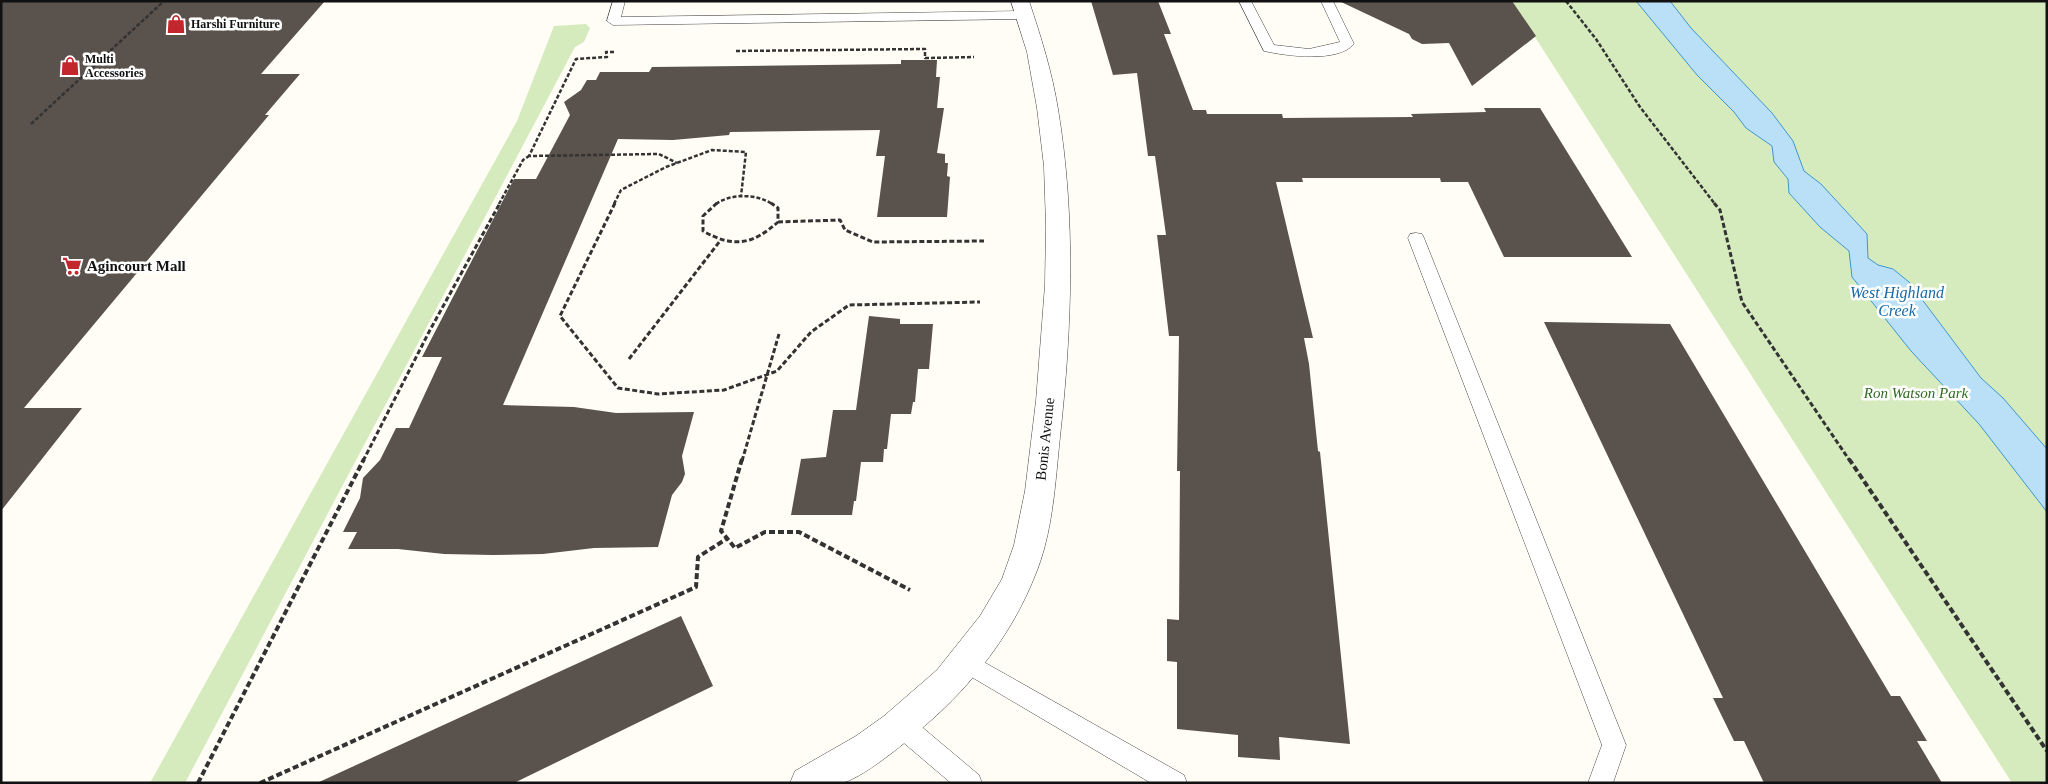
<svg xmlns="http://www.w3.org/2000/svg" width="2048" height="784" font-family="Georgia,serif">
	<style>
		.green { fill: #d5ebbd }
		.water { fill: #b9e0f7; stroke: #3f96cf }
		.building { fill: #5a524d }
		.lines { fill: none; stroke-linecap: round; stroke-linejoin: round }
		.service-casing { stroke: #444; stroke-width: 1 }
		.tertiary-casing { stroke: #444; stroke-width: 1 }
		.path-far2 { stroke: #333; stroke-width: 2.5; stroke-dasharray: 4 2; stroke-linecap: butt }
		.path-far1 { stroke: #333; stroke-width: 3; stroke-dasharray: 5 2.5; stroke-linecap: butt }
		.path { stroke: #333; stroke-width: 4; stroke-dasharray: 6 3; stroke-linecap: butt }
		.service { fill: #fff; fill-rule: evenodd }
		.tertiary { fill: #fff; fill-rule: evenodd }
		.labels { text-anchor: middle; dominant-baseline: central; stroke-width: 5; stroke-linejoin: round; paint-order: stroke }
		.far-poi-label { font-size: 12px; font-weight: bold; fill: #111; stroke: #fff; text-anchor: start }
		.poi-label { font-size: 15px; font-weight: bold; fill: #111; stroke: #fff; text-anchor: start }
		.park-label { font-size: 15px; font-style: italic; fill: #2f6b1f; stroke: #fff }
		.street-label { font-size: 15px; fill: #111; stroke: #fff }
		.water-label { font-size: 16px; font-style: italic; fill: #1768a6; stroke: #fff }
	</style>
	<rect width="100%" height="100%" fill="#fffdf5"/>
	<!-- green -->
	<path class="green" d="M 1512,1 L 2047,1 L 2047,783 L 2012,783 Z
		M 586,24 L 590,28 L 584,42 L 575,47 L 185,783 L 150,783 L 517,121 L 554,26 Z"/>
	<!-- water -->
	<path class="water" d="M 1636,1 L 1670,1 L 1691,28 L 1772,113 L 1793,141 L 1804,171 L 1821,184 L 1867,234 L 1868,258 L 1878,265 L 1893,269 L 1909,282 L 1981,378 L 2003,398 L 2047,449 L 2047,512 L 1979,424 L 1911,351 L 1852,277 L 1849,251 L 1820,227 L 1789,193 L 1788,179 L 1774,162 L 1772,146 L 1746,128 L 1734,112 L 1697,75 Z"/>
	<!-- building -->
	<path class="building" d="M 1,1 L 325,1 L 261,74 L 300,74 L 265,115 L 269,115 L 24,408 L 82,408 L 1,511 Z
		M 1091,1 L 1158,1 L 1171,34 L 1164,34 L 1193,110 L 1206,110 L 1207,114 L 1282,114 L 1283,118 L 1413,117 L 1411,114 L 1486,112 L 1484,108 L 1540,108 L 1632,257 L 1504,257 L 1468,182 L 1441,182 L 1440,178 L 1302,178 L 1303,182 L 1276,182 L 1313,338 L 1304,338 L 1309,364 L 1318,451 L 1320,452 L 1350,744 L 1279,737 L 1280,760 L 1238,757 L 1238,735 L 1177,729 L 1177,662 L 1167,661 L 1167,619 L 1179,620 L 1180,471 L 1177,471 L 1179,336 L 1169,336 L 1157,235 L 1166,235 L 1155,156 L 1148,156 L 1137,73 L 1113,75 Z
		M 1339,1 L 1512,1 L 1536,36 L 1472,86 L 1449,43 L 1422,44 L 1412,39 L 1409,34 Z
		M 901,60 L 937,60 L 936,77 L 940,77 L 937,108 L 944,108 L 937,153 L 945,154 L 945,163 L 948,163 L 947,176 L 950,177 L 947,217 L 877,217 L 885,156 L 876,156 L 880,130 L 730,132 L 729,135 L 673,140 L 618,139 L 503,405 L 574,407 L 616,413 L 694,412 L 682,456 L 685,474 L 682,482 L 672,495 L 658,547 L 594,548 L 543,554 L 493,555 L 444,554 L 398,549 L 348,549 L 357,532 L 343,532 L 360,498 L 363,478 L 380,460 L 396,428 L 409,428 L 442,357 L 422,357 L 514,179 L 536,179 L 570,115 L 564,102 L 581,90 L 587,80 L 596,80 L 600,72 L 649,72 L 652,67 L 901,64 Z
		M 869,316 L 900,319 L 900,324 L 933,324 L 929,369 L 918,369 L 915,402 L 913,402 L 911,414 L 891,414 L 887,449 L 884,449 L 883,462 L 861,462 L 856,501 L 854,501 L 852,515 L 791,515 L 801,459 L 826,457 L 833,410 L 856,410 Z
		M 1544,322 L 1670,324 L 1891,696 L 1900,696 L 1927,741 L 1917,741 L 1942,783 L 1764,783 L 1744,741 L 1734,741 L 1713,698 L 1723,698 Z
		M 681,616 L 713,686 L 514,783 L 317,783 Z"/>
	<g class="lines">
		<!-- service casing -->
		<g class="service-casing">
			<path id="service" d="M 613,1 L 625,1 L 621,17 L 1026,11 L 1032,15 L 1026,19 L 613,25 L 607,21 Z
				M 1239,1 L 1251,1 L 1274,45 L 1309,49 L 1340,42 L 1321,1 L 1333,1 L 1354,44 C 1338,63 1286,56 1264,51 Z
				M 1416,233 L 1422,234 L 1424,238 L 1626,745 L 1613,783 L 1588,783 L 1602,745 L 1408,238 L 1410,234 Z
				M 966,652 L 1184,775 L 1187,783 L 1151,783 L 958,669 L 954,662 L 958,655 Z
				M 901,714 L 910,717 L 979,775 L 982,783 L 951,783 L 892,733 L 889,725 L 892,717 Z"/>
		</g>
		<!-- tertiary casing -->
		<g class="tertiary-casing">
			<path id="tertiary" d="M 1011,1 L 1029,1 C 1041,37 1052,72 1058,109 C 1076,217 1072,328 1060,437 C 1055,484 1053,534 1034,578 C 1012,633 973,684 928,723 C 910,739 867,775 845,782 C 832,784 804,783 790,783 L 795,771 L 856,736 L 884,716 L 937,670 L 980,616 L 1002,579 L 1014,545 L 1025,491 L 1036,401 L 1045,285 L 1046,225 L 1044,166 L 1037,108 L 1027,52 Z"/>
		</g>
		<!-- path-far2 -->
		<path class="path-far2" d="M 1566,1 L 1596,39 L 1640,107 L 1715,204
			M 736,51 L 925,49 L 925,58 L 974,57
			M 614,52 L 606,52 L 607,57 L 576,59 L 529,156 L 659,154 L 677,163
			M 31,124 L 164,1
			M 499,204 L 523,160 L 529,156
			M 614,204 L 621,190 L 666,167 L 712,150 L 746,152 L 741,196
			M 716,204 C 731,193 758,194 772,204"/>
		<!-- path-far1 -->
		<path class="path-far1" d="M 615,203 L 560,316 L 618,388 L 658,394 L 724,390 L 777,371 L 811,332 L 849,305 L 980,302
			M 717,203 L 703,216 L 703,231 C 733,248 752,245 778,222 L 778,208 L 771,203
			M 1714,203 L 1720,210 L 1742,302 L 1850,461
			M 778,222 L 840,220 L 845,230 L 873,242 L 984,241
			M 629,359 L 720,241
			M 363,461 L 430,330 L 500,203
			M 742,461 L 779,334"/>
		<!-- path -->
		<path class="path" d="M 742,459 L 721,531 L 735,548 L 765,532 L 799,532 L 910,590
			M 1849,459 L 2047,751
			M 198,783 L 364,459
			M 260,783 L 696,587 L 698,557 L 728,538"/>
		<!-- service -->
		<use href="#service" class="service"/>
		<!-- tertiary -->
		<use href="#tertiary" class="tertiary"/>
	</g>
	<!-- icons -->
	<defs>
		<g id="shop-bare" transform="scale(1.5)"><path d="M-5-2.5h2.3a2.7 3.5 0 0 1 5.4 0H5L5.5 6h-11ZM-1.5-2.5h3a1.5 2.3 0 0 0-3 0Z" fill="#c4262e" stroke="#fff" stroke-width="2.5" paint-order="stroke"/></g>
		<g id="supermarket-bare" transform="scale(1.5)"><path d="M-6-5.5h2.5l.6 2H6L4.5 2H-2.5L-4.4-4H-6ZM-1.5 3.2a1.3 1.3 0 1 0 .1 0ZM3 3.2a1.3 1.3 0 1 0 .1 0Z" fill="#c4262e" stroke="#fff" stroke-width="2.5" paint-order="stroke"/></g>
	</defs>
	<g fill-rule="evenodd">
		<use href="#shop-bare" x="176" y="24"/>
		<use href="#shop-bare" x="70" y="66"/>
		<use href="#supermarket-bare" x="72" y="266"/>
	</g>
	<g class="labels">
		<!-- far-poi labels -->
		<g class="far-poi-label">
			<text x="191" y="24">Harshi Furniture</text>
			<text x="85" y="59">Multi<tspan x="85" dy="14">Accessories</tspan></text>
		</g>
		<!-- poi labels -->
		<g class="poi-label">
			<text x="87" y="266">Agincourt Mall</text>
		</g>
		<!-- park labels -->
		<g class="park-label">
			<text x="1916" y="393">Ron Watson Park</text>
		</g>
		<!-- street labels -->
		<g class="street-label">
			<text transform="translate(1045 439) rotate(-84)">Bonis Avenue</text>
		</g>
		<!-- water labels -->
		<g class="water-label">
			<text x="1897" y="292">West Highland<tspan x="1897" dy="18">Creek</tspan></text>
		</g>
	</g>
	<!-- border -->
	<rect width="2048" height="784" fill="none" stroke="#111111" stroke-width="5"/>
</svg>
